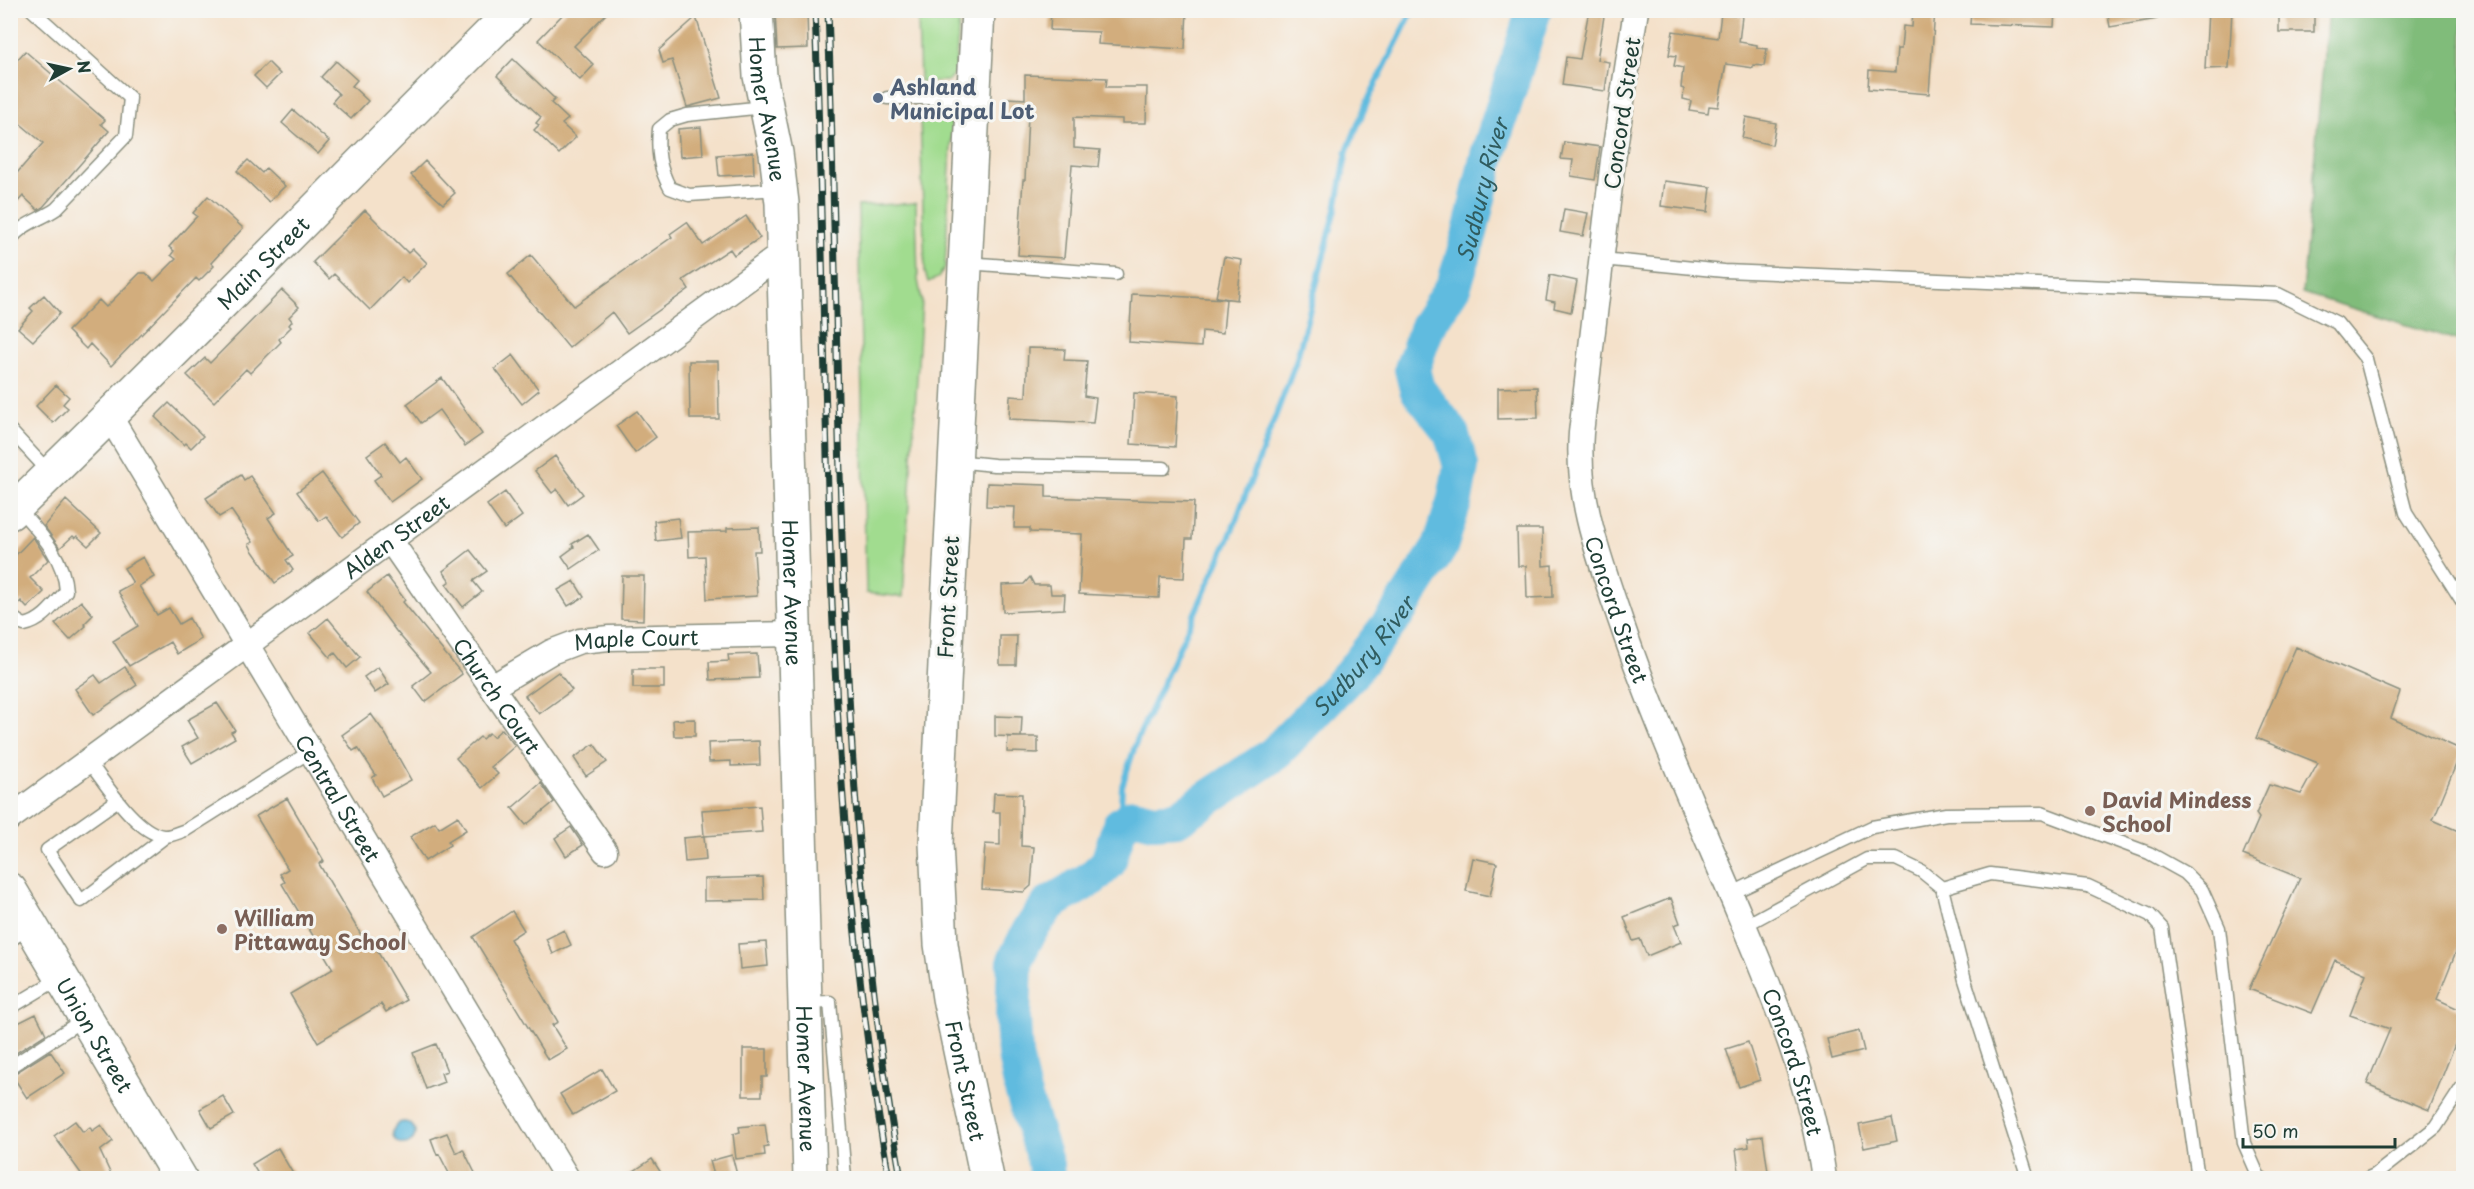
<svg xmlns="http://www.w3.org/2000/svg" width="2474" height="1189" font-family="'Playpen Sans',sans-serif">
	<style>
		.green { fill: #a1dc8f; stroke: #608c62; stroke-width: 1.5 }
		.forest { fill: #80bc7a; stroke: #507c57; stroke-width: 1.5 }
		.water { fill: #61bbdf; stroke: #407c8a; stroke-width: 1.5 }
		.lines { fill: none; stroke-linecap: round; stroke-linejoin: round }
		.stream { stroke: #61bbdf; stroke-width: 6 }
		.river { stroke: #61bbdf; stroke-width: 36 }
		.building { fill: #d2ad7d }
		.lane-casing { stroke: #8a8f7f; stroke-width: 15 }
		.street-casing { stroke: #8a8f7f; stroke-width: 27 }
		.secondary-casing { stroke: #8a8f7f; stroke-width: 36 }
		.primary-casing { stroke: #8a8f7f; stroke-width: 36 }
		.lane { stroke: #fff; stroke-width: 12 }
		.street { stroke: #fff; stroke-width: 24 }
		.secondary { stroke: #fff; stroke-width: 33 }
		.primary { stroke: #fff; stroke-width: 33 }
		.rail-casing { stroke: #1f3d34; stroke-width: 7 }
		.rail { stroke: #f6f6f2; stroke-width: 4.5; stroke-dasharray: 14; stroke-linecap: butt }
		.service-dot { fill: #5c6f8a; stroke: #f6f6f2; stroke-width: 2 }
		.education-dot { fill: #8d6e63; stroke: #f6f6f2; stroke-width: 2 }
		.labels { text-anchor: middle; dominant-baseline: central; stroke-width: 6; stroke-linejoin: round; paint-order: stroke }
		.service-label { font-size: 21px; font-weight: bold; fill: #4e5e75; stroke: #f6f6f2; text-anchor: start }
		.street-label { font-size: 21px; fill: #1f3d34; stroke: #f6f6f2 }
		.education-label { font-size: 21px; font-weight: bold; fill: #785e54; stroke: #f6f6f2; text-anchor: start }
		.water-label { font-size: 22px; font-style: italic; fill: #305c5f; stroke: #f6f6f2 }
	</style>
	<rect width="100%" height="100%" fill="#f6f6f2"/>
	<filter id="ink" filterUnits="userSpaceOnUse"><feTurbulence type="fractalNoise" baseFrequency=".0167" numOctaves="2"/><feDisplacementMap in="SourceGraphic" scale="12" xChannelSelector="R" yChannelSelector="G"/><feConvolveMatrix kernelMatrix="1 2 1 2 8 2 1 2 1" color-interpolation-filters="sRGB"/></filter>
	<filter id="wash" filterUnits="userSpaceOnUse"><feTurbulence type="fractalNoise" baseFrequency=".008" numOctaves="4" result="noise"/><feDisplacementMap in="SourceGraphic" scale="24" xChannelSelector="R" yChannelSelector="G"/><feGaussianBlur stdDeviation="1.35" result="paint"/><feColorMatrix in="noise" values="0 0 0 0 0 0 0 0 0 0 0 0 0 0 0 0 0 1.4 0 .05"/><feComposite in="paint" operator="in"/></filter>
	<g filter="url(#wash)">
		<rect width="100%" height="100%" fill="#f4e1ca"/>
		<!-- green -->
		<path class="green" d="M 918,20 L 959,22 L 955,73 L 948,81 L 920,82 Z
			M 920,117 L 945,118 L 952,125 L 945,267 L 938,278 L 928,282 L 925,272 Z
			M 916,203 L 918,280 L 922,301 L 903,597 L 866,593 L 858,206 Z"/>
		<!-- forest -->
		<path class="forest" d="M 2328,11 L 2463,11 L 2463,342 L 2302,293 Z"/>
		<!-- water -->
		<path class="water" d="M393 1133a11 11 0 1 1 22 0a11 11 0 1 1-22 0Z"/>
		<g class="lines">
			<!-- stream -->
			<path class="stream" d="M 1120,825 L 1122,786 L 1137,740 L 1230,536 L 1296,362 L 1336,209 L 1347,151 L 1368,100 L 1413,10"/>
			<!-- river -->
			<path class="river" id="s1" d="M 1047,1178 L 1046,1165 L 1022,1090 L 1015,1055 L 1013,1019 L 1015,960 L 1030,930 L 1049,904 L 1092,878 L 1108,863 L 1120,825 L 1134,816 L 1154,821 L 1177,819 L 1274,754 L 1350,675 L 1399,611 L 1440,547 L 1455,499 L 1461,466 L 1451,432 L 1417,389 L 1412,369 L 1427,327 L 1454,285 L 1469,237 L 1488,155 L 1534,10"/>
		</g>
		<g id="blocks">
			<!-- building -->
			<path class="building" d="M 567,10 L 610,10 L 574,46 L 594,65 L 580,80 L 538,40 Z
				M 775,10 L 807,10 L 808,48 L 777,49 Z
				M 1051,10 L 1187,10 L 1185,49 L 1098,44 L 1099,32 L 1050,30 Z
				M 1589,10 L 1605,10 L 1597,60 L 1609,62 L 1605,91 L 1562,85 L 1566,57 L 1580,59 Z
				M 1913,10 L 1935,10 L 1929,94 L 1868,89 L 1869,70 L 1895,72 L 1897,49 L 1901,49 L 1903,26 L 1912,27 Z
				M 1971,10 L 2055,10 L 2054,27 L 1970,24 Z
				M 2107,10 L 2157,10 L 2157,19 L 2110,27 Z
				M 2208,10 L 2232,10 L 2229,68 L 2205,69 Z
				M 2279,10 L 2314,10 L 2314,32 L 2279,32 Z
				M 1721,13 L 1742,16 L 1739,42 L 1757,45 L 1757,48 L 1767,49 L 1764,66 L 1753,65 L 1753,68 L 1726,64 L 1718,107 L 1709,106 L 1708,113 L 1689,110 L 1691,101 L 1683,99 L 1684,89 L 1681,88 L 1683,68 L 1674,66 L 1676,56 L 1669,55 L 1673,31 L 1718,38 Z
				M 696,17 L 721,98 L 687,107 L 672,60 L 663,63 L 659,50 Z
				M 25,51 L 105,120 L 101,124 L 109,131 L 43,207 L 38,210 L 23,196 L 10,210 L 10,181 L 43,143 L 10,115 L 10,68 Z
				M 513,59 L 555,99 L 551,103 L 568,119 L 562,124 L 576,137 L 559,154 L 534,130 L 539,125 L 536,123 L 541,117 L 497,76 Z
				M 336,61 L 357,80 L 352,86 L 368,101 L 351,119 L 332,102 L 339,94 L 321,77 Z
				M 268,62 L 280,74 L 266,88 L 254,76 Z
				M 1025,75 L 1107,78 L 1106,87 L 1147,87 L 1146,123 L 1122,123 L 1122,119 L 1074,117 L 1074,148 L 1100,150 L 1098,167 L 1072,165 L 1064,258 L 1018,255 L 1023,180 L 1025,180 L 1028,115 L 1007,114 L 1007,98 L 1025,99 Z
				M 293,110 L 329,141 L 318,154 L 282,123 Z
				M 1746,117 L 1776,123 L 1772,145 L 1742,138 Z
				M 701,127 L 703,155 L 680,157 L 678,129 Z
				M 1564,142 L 1600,147 L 1595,180 L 1571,176 L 1573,160 L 1561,159 Z
				M 753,152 L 754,174 L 719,176 L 717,155 Z
				M 248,160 L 262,173 L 266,168 L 285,186 L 269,202 L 237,171 Z
				M 425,161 L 455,193 L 443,204 L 411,175 Z
				M 1664,181 L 1711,187 L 1708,212 L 1661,206 Z
				M 208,196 L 243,228 L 211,263 L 214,266 L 199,281 L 196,278 L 111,366 L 90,344 L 86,349 L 68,331 L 99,300 L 106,307 L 140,273 L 146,273 L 154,281 L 176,259 L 171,255 L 174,251 L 169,247 L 197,216 L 193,213 Z
				M 1564,209 L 1588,213 L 1583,236 L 1560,232 Z
				M 365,210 L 408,253 L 413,249 L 427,263 L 407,283 L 402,277 L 370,310 L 334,274 L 329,279 L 313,262 Z
				M 746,216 L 760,238 L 734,255 L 730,249 L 683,280 L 689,289 L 627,333 L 612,312 L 569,348 L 508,274 L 531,255 L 574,306 L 672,237 L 670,234 L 687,222 L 703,245 Z
				M 1224,257 L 1242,260 L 1237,300 L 1216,297 Z
				M 1550,275 L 1577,281 L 1571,312 L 1554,308 L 1555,302 L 1546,300 Z
				M 282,290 L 299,307 L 289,317 L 292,321 L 289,325 L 291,327 L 279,339 L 281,342 L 250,373 L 246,369 L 214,402 L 187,375 L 205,358 L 210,363 Z
				M 1132,294 L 1226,299 L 1223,333 L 1202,331 L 1201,347 L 1129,342 Z
				M 44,295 L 60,313 L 33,341 L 18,328 L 33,311 L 30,308 Z
				M 1028,348 L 1065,349 L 1064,360 L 1087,361 L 1084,396 L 1096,398 L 1093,423 L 1009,419 L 1010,396 L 1026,397 Z
				M 513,355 L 539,390 L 522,404 L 495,369 Z
				M 689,361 L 718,361 L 719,419 L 690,419 Z
				M 442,378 L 482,434 L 465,446 L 439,410 L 421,423 L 407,404 Z
				M 56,385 L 69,397 L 63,404 L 68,408 L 53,423 L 36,406 Z
				M 1537,387 L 1538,418 L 1498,419 L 1498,388 Z
				M 1134,393 L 1178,396 L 1175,447 L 1131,444 Z
				M 169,403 L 203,436 L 191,448 L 186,443 L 184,445 L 155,417 Z
				M 637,411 L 656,437 L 635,453 L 616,426 Z
				M 385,442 L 400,462 L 406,457 L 422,479 L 390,502 L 374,480 L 381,475 L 367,455 Z
				M 555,456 L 583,494 L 568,505 L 557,489 L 552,493 L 535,471 Z
				M 322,473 L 359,523 L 342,537 L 326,516 L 319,521 L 297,492 Z
				M 241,475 L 244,480 L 250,476 L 276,513 L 268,518 L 293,556 L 286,560 L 293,570 L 275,583 L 252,550 L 249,544 L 253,542 L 231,510 L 219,517 L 206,498 Z
				M 987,483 L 1046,485 L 1046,497 L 1194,502 L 1192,539 L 1186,539 L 1184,578 L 1160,577 L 1159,598 L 1079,594 L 1082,534 L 1030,532 L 1030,528 L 1014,528 L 1015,507 L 986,506 Z
				M 505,492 L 522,516 L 504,529 L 487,505 Z
				M 66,500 L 101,533 L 88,546 L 77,536 L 75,538 L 73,536 L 60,548 L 44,526 Z
				M 678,518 L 681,538 L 656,541 L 654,521 Z
				M 759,527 L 760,551 L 754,551 L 757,596 L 707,599 L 705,556 L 689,557 L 688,532 L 727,531 L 727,528 Z
				M 1517,529 L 1542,529 L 1543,566 L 1552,565 L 1553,597 L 1527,598 L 1526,566 L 1518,566 Z
				M 588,534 L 599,550 L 571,569 L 562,556 L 574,547 L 572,544 Z
				M 33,537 L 48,560 L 30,578 L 44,592 L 27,608 L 21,601 L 14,609 L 10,608 L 10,561 Z
				M 470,550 L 487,571 L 473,581 L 482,592 L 463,607 L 446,584 L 450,581 L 443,571 Z
				M 143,557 L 154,577 L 139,586 L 157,615 L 169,608 L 179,624 L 189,618 L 201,639 L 177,654 L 170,642 L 129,666 L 113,641 L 138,626 L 118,591 L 133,583 L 124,568 Z
				M 387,576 L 405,600 L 403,602 L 462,674 L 425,702 L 413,686 L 431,672 L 396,631 L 367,592 Z
				M 622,576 L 644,576 L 643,620 L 621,619 Z
				M 1030,577 L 1034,585 L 1050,585 L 1051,594 L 1065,594 L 1064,609 L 1003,612 L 1002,585 L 1024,584 Z
				M 574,581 L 584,597 L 568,606 L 558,590 Z
				M 81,601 L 93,615 L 84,624 L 86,626 L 70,640 L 55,624 Z
				M 328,618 L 360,657 L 347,668 L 335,653 L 330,657 L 310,633 Z
				M 1000,636 L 1017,636 L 1016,665 L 1000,665 Z
				M 2296,647 L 2400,692 L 2391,718 L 2462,750 L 2433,820 L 2463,833 L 2463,934 L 2437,999 L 2463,1011 L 2463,1024 L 2429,1110 L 2367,1084 L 2390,1029 L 2350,1015 L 2366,974 L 2335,960 L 2312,1013 L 2249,989 L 2300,878 L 2243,855 L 2259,818 L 2256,814 L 2269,785 L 2301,794 L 2318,763 L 2256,738 Z
				M 757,654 L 759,678 L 710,680 L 709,662 L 729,661 L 728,655 Z
				M 125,667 L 137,685 L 93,715 L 75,689 L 95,675 L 101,683 Z
				M 378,667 L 389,684 L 375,693 L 364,677 Z
				M 633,669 L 664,669 L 664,688 L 633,688 Z
				M 558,672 L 572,690 L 539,714 L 525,696 Z
				M 217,703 L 235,730 L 231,732 L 235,738 L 192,763 L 182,747 L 198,738 L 187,720 Z
				M 371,714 L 386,735 L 411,780 L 382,796 L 372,778 L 376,775 L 358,748 L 353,751 L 342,735 Z
				M 995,716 L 1022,717 L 1021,737 L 995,736 Z
				M 695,719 L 695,736 L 674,736 L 673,720 Z
				M 502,729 L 515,746 L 491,767 L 498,774 L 482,788 L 456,758 L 480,737 L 482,739 L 489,733 L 493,737 Z
				M 1008,737 L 1038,737 L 1038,753 L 1007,752 Z
				M 759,741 L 760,765 L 731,766 L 731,761 L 709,762 L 708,743 Z
				M 594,744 L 607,762 L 586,776 L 574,758 Z
				M 541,783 L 554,802 L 526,825 L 512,808 Z
				M 994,793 L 1022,794 L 1021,846 L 1034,847 L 1031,886 L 1024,892 L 982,889 L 985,844 L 1000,845 L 1000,812 L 993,812 Z
				M 287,798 L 324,861 L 319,864 L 364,940 L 369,937 L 406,1000 L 386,1012 L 381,1004 L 318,1042 L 290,994 L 333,969 L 282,884 L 285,882 L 280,874 L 288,869 L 256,816 Z
				M 760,806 L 762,832 L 704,836 L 702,810 Z
				M 458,816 L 466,830 L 448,841 L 450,845 L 425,861 L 410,837 L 435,822 L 439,828 Z
				M 571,827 L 583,845 L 566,856 L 555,838 Z
				M 704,836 L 706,860 L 685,862 L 683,838 Z
				M 1473,858 L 1497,863 L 1490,896 L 1466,891 Z
				M 763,877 L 764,900 L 704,901 L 704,879 Z
				M 1671,898 L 1680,923 L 1674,925 L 1681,942 L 1647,956 L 1640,939 L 1633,941 L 1624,917 Z
				M 512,911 L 524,930 L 510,939 L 558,1022 L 552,1025 L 567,1049 L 548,1060 L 473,937 Z
				M 564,930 L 571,945 L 553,954 L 546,939 Z
				M 766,942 L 768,966 L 740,969 L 738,944 Z
				M 36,1014 L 46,1034 L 10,1057 L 10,1027 Z
				M 1859,1031 L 1864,1051 L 1832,1059 L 1827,1039 Z
				M 1748,1042 L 1760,1080 L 1739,1087 L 1726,1049 Z
				M 436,1044 L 447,1071 L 441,1073 L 444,1082 L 426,1089 L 413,1053 Z
				M 743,1049 L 767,1049 L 767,1077 L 762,1077 L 762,1096 L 743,1096 Z
				M 50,1051 L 65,1073 L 27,1098 L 12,1075 Z
				M 602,1069 L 615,1091 L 573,1115 L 560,1094 Z
				M 223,1096 L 234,1115 L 211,1128 L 200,1109 Z
				M 1892,1118 L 1897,1141 L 1864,1148 L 1859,1125 Z
				M 75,1121 L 83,1132 L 90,1127 L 92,1131 L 101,1125 L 113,1141 L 100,1151 L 113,1179 L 85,1179 L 54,1136 Z
				M 765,1124 L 768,1146 L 764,1147 L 765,1155 L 736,1159 L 733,1134 L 740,1132 L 739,1127 Z
				M 447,1133 L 456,1153 L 463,1149 L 478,1179 L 452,1179 L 439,1154 L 437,1155 L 431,1139 Z
				M 1763,1136 L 1769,1179 L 1740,1179 L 1736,1149 L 1749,1147 L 1748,1138 Z
				M 278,1148 L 296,1179 L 261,1179 L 252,1164 Z
				M 732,1155 L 738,1179 L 715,1179 L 710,1161 Z
				M 652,1159 L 665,1179 L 622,1179 Z"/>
		</g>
	</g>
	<g filter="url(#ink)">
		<use href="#blocks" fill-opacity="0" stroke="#8a8f7f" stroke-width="1.5"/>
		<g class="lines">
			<!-- lane casing -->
			<g class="lane-casing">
				<path id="lane" d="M 887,98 L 973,98
					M 764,107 L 687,115 L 670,120 L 659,129 C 657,151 659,168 670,188 L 689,195 L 780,189
					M 10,240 C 23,223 40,220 56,209 L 126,136 L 130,98 L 32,10
					M 1602,259 L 1724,271 L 2278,294 L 2337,323 L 2366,359 L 2406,513 L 2464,604
					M 966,263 L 1116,274
					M 10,430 L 50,473
					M 955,461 L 994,465 L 1164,468
					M 10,616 L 24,625 C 42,622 54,605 66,591 C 64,556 39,532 17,507
					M 88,761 C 105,782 135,832 163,836 C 170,837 179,832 186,830 L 311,751
					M 118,800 L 47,850 L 81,901 L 165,837
					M 1942,888 L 1990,874 L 2088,886 L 2150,915 L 2162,928 L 2198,1178
					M 1730,894 L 1872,827 L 1946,814 L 2042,813 L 2149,853 L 2185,873 L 2202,890 L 2219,928 L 2244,1143 L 2259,1177 L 2262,1178
					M 1744,926 L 1867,859 L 1896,859 L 1921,871 L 1942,888 L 1965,980 L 2028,1178
					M 10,940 L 31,927
					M 805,1003 L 830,1002 L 845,1178
					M 10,1008 L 60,978
					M 10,1067 L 84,1019
					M 2368,1178 L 2375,1175 L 2436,1127 L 2464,1084"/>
			</g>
			<!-- street casing -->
			<g class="street-casing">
				<g id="street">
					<path id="s2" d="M 1636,10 L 1613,160 L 1581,433 C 1576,498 1600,560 1621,622 C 1655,722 1699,819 1740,916 C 1776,1002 1811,1085 1824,1178"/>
					<path id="s3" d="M 110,417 L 567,1178"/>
					<path id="s4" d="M 390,540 L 605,851"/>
					<path id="s5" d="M 492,687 L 551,652 L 580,641 L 609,638 L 794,634"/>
					<path id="s6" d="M 10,818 L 783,253"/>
				</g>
			</g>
			<!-- secondary casing -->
			<g class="secondary-casing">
				<g id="secondary">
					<path id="s7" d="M 756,10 L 760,76 L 776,153 L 782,203 L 810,1178"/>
					<path id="s8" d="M 978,10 L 936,843 L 941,944 L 949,998 L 987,1178"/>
					<path id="s9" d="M 10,513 C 181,348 345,177 514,10"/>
				</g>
			</g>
			<!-- primary casing -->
			<g class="primary-casing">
				<g id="primary">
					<path id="s10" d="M 10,890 L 180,1178"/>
				</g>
			</g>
			<!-- lane -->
			<use href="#lane" class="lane"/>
			<!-- street -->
			<use href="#street" class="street"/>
			<!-- secondary -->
			<use href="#secondary" class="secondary"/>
			<!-- primary -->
			<use href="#primary" class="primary"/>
			<!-- rail casing -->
			<g class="rail-casing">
				<path id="rail" d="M 815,10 C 830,400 820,793 889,1178
					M 828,10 C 842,400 833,793 901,1178"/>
			</g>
			<!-- rail -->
			<use href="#rail" class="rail"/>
		</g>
	</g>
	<!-- markers -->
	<circle class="service-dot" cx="878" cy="98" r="6"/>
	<g class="education-dot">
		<circle cx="2090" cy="811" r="6"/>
		<circle cx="222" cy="929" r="6"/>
	</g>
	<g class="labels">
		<!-- service labels -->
		<g class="service-label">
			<text x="890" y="86">Ashland<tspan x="890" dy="24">Municipal Lot</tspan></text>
		</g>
		<!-- street labels -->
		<g class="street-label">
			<text stroke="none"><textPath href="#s7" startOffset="100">Homer Avenue</textPath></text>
			<text transform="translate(1621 113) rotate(-82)">Concord Street</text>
			<text stroke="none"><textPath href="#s9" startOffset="356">Main Street</textPath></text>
			<text stroke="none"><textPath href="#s6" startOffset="478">Alden Street</textPath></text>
			<text stroke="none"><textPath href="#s7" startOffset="585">Homer Avenue</textPath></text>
			<text transform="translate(947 597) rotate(-87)">Front Street</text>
			<text stroke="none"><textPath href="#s2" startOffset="608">Concord Street</textPath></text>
			<text stroke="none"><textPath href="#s5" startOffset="156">Maple Court</textPath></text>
			<text stroke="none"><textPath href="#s4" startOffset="189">Church Court</textPath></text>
			<text stroke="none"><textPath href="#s3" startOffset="444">Central Street</textPath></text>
			<text stroke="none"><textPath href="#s10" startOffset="168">Union Street</textPath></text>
			<text stroke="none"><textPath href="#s2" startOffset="1094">Concord Street</textPath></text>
			<text stroke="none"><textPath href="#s7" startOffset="1071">Homer Avenue</textPath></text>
			<text stroke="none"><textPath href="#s8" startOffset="1074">Front Street</textPath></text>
		</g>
		<!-- education labels -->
		<g class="education-label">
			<text x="2102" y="799">David Mindess<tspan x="2102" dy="24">School</tspan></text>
			<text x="234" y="917">William<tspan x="234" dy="24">Pittaway School</tspan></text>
		</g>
		<!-- water labels -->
		<g class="water-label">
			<text stroke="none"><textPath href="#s1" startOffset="1232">Sudbury River</textPath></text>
			<text stroke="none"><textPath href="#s1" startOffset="710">Sudbury River</textPath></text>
		</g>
	</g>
	<!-- margin -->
	<rect width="2474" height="1189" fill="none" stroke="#f6f6f2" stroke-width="36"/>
	<!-- north arrow -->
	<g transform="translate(69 69) rotate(82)" stroke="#f6f6f2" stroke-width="4.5" paint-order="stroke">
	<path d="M0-4.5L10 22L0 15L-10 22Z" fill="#1f3d34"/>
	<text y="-9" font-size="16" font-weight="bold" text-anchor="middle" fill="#1f3d34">N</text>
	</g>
	<!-- scale -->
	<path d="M2243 1138v9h152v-9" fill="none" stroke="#1f3d34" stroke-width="3"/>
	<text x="2252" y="1138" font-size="18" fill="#1f3d34" stroke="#f6f6f2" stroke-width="4.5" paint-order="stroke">50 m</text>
</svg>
